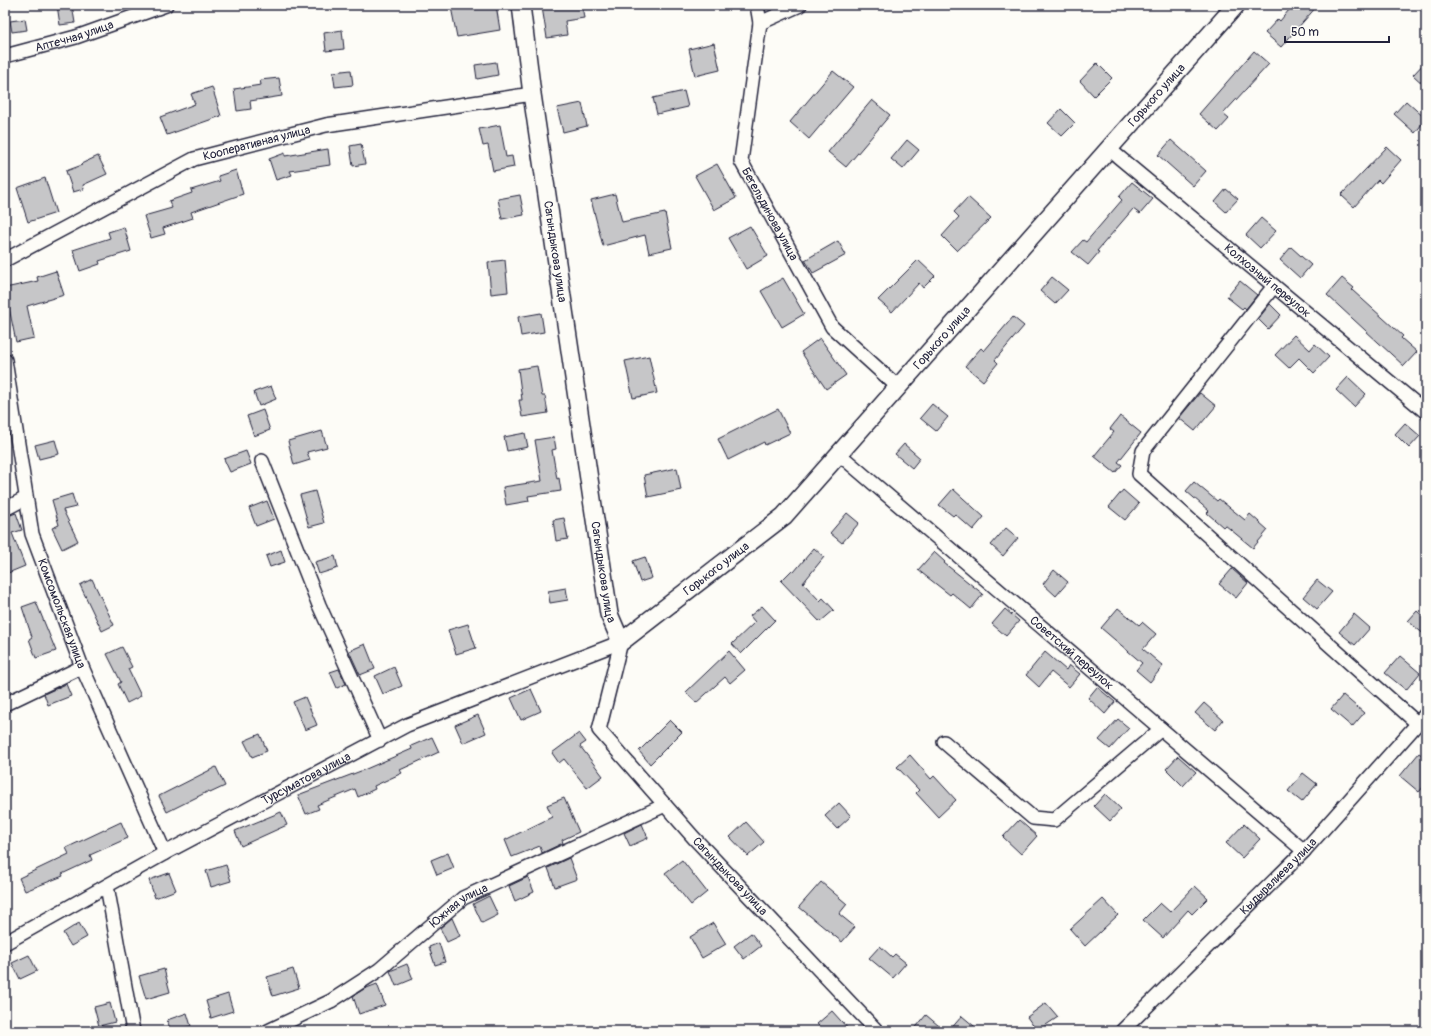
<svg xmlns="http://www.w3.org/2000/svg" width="1431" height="1036" font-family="Pangolin,sans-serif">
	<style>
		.building { fill: #c6c6c8; stroke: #22223b }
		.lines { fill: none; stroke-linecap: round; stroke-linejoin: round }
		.minor-casing { stroke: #22223b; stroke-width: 16 }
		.tertiary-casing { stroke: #22223b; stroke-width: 20 }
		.minor { stroke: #fdfcf7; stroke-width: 13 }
		.tertiary { stroke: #fdfcf7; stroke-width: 17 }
		.labels { text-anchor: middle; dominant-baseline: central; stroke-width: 3.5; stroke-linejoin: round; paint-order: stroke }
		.street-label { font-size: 12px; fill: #22223b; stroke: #fdfcf7 }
	</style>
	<rect width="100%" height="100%" fill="#fdfcf7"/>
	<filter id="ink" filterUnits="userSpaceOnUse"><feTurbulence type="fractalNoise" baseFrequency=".025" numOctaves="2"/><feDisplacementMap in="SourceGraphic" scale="8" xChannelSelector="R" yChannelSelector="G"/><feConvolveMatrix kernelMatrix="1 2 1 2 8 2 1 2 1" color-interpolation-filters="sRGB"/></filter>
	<g filter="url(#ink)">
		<!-- building -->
		<path class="building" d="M 57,5 L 72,5 L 75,23 L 60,25 Z
			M 462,5 L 496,5 L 500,30 L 457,37 L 451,7 Z
			M 557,5 L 582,5 L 584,18 L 565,21 L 567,35 L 547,38 L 542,7 Z
			M 1293,5 L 1318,5 L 1281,47 L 1265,33 L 1278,19 L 1280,21 Z
			M 25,19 L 27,30 L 12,32 L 10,21 Z
			M 342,30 L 344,49 L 326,51 L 324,33 Z
			M 714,43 L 720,70 L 695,76 L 689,49 Z
			M 1254,51 L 1269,64 L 1223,114 L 1229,119 L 1218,131 L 1199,114 Z
			M 1426,61 L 1426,87 L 1413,75 Z
			M 496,62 L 498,75 L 477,79 L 475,65 Z
			M 1097,63 L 1112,78 L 1094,96 L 1080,81 Z
			M 351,70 L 353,85 L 335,87 L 333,72 Z
			M 833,71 L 853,87 L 809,139 L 790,122 Z
			M 279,78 L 282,96 L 250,101 L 251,109 L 237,111 L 234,89 L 261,85 L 260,80 Z
			M 212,87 L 221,116 L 167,135 L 160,117 L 195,104 L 191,94 Z
			M 684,91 L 688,107 L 657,114 L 653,98 Z
			M 872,100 L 890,115 L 846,167 L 828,152 Z
			M 1406,101 L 1426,119 L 1415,133 L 1394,114 Z
			M 582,103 L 587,126 L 563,132 L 557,108 Z
			M 1061,109 L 1075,123 L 1062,136 L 1048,123 Z
			M 500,125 L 506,157 L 512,156 L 514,167 L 493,171 L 488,145 L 483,146 L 479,129 Z
			M 907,140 L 919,150 L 903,169 L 891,159 Z
			M 1171,140 L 1206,171 L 1193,186 L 1158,155 Z
			M 361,144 L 365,164 L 353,166 L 350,146 Z
			M 1387,147 L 1401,160 L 1381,183 L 1378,180 L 1354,207 L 1341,195 Z
			M 328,149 L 330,165 L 290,171 L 292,175 L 276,180 L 269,159 L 285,153 L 285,156 Z
			M 98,156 L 107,174 L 83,185 L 84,189 L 73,192 L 66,171 L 82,165 L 81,164 Z
			M 717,164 L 736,198 L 714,210 L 695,176 Z
			M 236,170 L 243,194 L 191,212 L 193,218 L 163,228 L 165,234 L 151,238 L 144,216 L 172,208 L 169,201 L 192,193 L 191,190 L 220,181 L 218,176 Z
			M 45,178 L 56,213 L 28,222 L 17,188 Z
			M 1132,182 L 1153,199 L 1140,214 L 1133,209 L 1097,251 L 1099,252 L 1088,265 L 1072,252 L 1083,240 L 1086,242 L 1122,200 L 1119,197 Z
			M 1226,189 L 1238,199 L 1226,212 L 1215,202 Z
			M 615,194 L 622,222 L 665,213 L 672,248 L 649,253 L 645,235 L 603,246 L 591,200 Z
			M 520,195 L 524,215 L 502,219 L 498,199 Z
			M 968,197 L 991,218 L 957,251 L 942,236 L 959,217 L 954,212 Z
			M 1261,218 L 1276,231 L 1260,248 L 1246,235 Z
			M 750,226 L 768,256 L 746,269 L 728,238 Z
			M 124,227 L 131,251 L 99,261 L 100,264 L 80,271 L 73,250 L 110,238 L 108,232 Z
			M 838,241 L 846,255 L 813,273 L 805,260 Z
			M 1291,247 L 1311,265 L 1300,278 L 1280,260 Z
			M 505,260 L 508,292 L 491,294 L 488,262 Z
			M 918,260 L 935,276 L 923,288 L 919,283 L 892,312 L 878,300 Z
			M 56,271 L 64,295 L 27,306 L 34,338 L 16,342 L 5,288 L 38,281 L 37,277 Z
			M 1052,277 L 1068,290 L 1055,304 L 1040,291 Z
			M 783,278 L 804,314 L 782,327 L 761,291 Z
			M 1342,278 L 1354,288 L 1352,290 L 1403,336 L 1401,338 L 1417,352 L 1404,366 L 1327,295 Z
			M 1240,281 L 1257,295 L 1246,309 L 1244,307 L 1242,309 L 1227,297 Z
			M 1270,304 L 1281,315 L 1268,329 L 1258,319 Z
			M 541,313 L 544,332 L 521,336 L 518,317 Z
			M 1013,317 L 1024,326 L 995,360 L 998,363 L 983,381 L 965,366 L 981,348 L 984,351 Z
			M 1294,335 L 1310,350 L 1315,344 L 1329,357 L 1314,373 L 1299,358 L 1289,368 L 1275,355 Z
			M 820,338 L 846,375 L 826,389 L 801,352 Z
			M 649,356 L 657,393 L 633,398 L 625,361 Z
			M 537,366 L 542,396 L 545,396 L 548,413 L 522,417 L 519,400 L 522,400 L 518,369 Z
			M 1348,377 L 1366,394 L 1354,407 L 1336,390 Z
			M 271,386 L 276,399 L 259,406 L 254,392 Z
			M 1200,393 L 1216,406 L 1195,431 L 1179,418 Z
			M 932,404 L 948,417 L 936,431 L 920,418 Z
			M 778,409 L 790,433 L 765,445 L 764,442 L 728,460 L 718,439 Z
			M 263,410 L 270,430 L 254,436 L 247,416 Z
			M 1120,416 L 1141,433 L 1118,462 L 1122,465 L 1115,473 L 1094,456 L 1114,432 L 1110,429 Z
			M 1405,423 L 1420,436 L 1409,448 L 1395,434 Z
			M 322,431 L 327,447 L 307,452 L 310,460 L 294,465 L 288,441 Z
			M 525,433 L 528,447 L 507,451 L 504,437 Z
			M 554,437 L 556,449 L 552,450 L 557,479 L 559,478 L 561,491 L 528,496 L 529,501 L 506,505 L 503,487 L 542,481 L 535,440 Z
			M 55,440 L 59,454 L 39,459 L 35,445 Z
			M 904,444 L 920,458 L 912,468 L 895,454 Z
			M 246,451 L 251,464 L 230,472 L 224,459 Z
			M 677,468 L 681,490 L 648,497 L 644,475 Z
			M 1194,482 L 1217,501 L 1219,499 L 1245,520 L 1250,514 L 1268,530 L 1253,548 L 1225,525 L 1223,527 L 1207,513 L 1209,511 L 1186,491 Z
			M 953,489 L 984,517 L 973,530 L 955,514 L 953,516 L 939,505 Z
			M 1123,490 L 1139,504 L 1125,520 L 1109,507 Z
			M 315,491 L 324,523 L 309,527 L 300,495 Z
			M 72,494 L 76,507 L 63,510 L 78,541 L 62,549 L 52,528 L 59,525 L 52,500 Z
			M 267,501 L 274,519 L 256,526 L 249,508 Z
			M 16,513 L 22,530 L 12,533 L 25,566 L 8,573 L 5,566 L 5,517 Z
			M 847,513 L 859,523 L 842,543 L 830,533 Z
			M 564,518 L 568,539 L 556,541 L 553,520 Z
			M 1006,528 L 1018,538 L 1003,556 L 991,545 Z
			M 814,548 L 824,557 L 803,583 L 820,601 L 823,598 L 834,610 L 820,622 L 781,581 L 792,570 L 794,572 Z
			M 281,550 L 285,562 L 270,567 L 266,556 Z
			M 934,552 L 945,562 L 944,563 L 983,594 L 971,609 L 952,593 L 950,595 L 918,570 Z
			M 335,556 L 338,568 L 319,574 L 315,562 Z
			M 645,557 L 652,578 L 640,582 L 633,561 Z
			M 1232,569 L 1248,583 L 1236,598 L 1219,584 Z
			M 1054,570 L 1068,582 L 1056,596 L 1043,584 Z
			M 92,579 L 114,625 L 102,631 L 80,585 Z
			M 1317,580 L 1332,592 L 1317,609 L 1303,597 Z
			M 566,588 L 568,600 L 550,603 L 548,591 Z
			M 36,602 L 56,651 L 36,658 L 29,639 L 32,637 L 22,607 Z
			M 762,606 L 775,620 L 741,654 L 732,644 L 755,622 L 750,616 Z
			M 1118,608 L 1139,625 L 1142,622 L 1156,634 L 1143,649 L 1163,666 L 1150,682 L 1136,670 L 1142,663 L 1101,628 Z
			M 1005,609 L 1019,621 L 1006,636 L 992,624 Z
			M 1417,611 L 1426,619 L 1426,636 L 1408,621 Z
			M 1354,614 L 1370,628 L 1355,645 L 1339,632 Z
			M 468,624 L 476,648 L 456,654 L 448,630 Z
			M 365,644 L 375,669 L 360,675 L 349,651 Z
			M 122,647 L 132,667 L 128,669 L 141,696 L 127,703 L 118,684 L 121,682 L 107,654 Z
			M 729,651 L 745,670 L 730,683 L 725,677 L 696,703 L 686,692 Z
			M 1045,652 L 1066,670 L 1069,665 L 1080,674 L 1069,687 L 1051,672 L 1039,687 L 1026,675 Z
			M 1400,656 L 1420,673 L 1406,690 L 1385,673 Z
			M 394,667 L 402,686 L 383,694 L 375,676 Z
			M 339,669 L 346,684 L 337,688 L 330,672 Z
			M 66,684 L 71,696 L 48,705 L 44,694 Z
			M 1097,687 L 1115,702 L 1105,714 L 1088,698 Z
			M 531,689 L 541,711 L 521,720 L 511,698 Z
			M 1343,695 L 1364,713 L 1352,727 L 1331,709 Z
			M 305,697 L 317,725 L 305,730 L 293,702 Z
			M 1204,703 L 1223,720 L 1215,730 L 1195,713 Z
			M 478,715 L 486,733 L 463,743 L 455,725 Z
			M 1118,719 L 1129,728 L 1110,749 L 1099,740 Z
			M 670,720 L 682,732 L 650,764 L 639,751 Z
			M 579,733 L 586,742 L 580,746 L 603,776 L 587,788 L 564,759 L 559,763 L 552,753 Z
			M 260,734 L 267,751 L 252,757 L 244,741 Z
			M 432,737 L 439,752 L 400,770 L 402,773 L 374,786 L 375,789 L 358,797 L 355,789 L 317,805 L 319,809 L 306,814 L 298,795 L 366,769 L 412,749 L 411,746 Z
			M 1419,753 L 1426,758 L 1426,784 L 1419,792 L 1400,776 Z
			M 910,755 L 931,779 L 934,776 L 956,800 L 938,817 L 916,793 L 919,790 L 897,767 Z
			M 1178,756 L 1196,772 L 1183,786 L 1166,769 Z
			M 216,767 L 225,786 L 210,793 L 209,791 L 167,812 L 159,796 Z
			M 1303,773 L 1317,784 L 1302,802 L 1288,791 Z
			M 1105,794 L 1121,809 L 1110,821 L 1094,806 Z
			M 564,798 L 579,832 L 562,840 L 563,843 L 542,853 L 540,846 L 512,857 L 505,840 L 552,817 L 547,805 Z
			M 839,803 L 851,816 L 837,829 L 825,816 Z
			M 281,812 L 287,825 L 241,846 L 235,831 Z
			M 1019,820 L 1037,836 L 1021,854 L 1003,837 Z
			M 121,822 L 128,838 L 90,855 L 92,860 L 62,874 L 63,876 L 25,891 L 19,878 L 69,854 L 66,848 Z
			M 746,822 L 764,842 L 748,856 L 730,837 Z
			M 642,824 L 648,838 L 630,846 L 624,833 Z
			M 1244,824 L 1260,839 L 1242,858 L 1226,843 Z
			M 448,853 L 454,868 L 437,875 L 431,860 Z
			M 569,858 L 577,879 L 555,887 L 548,868 Z
			M 682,860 L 707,892 L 691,905 L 665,873 Z
			M 226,865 L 231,881 L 211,887 L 206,871 Z
			M 169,873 L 176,890 L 155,898 L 149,880 Z
			M 528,877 L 534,892 L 515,901 L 509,886 Z
			M 821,882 L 847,904 L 839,914 L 855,927 L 842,942 L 799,907 Z
			M 1195,886 L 1208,898 L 1192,914 L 1188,910 L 1163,938 L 1143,920 L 1160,903 L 1170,912 Z
			M 489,896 L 498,915 L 482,923 L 473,904 Z
			M 1103,899 L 1118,915 L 1085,946 L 1070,929 Z
			M 452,918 L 460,936 L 447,942 L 440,928 Z
			M 79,923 L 87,937 L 71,946 L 63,933 Z
			M 713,923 L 726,944 L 702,958 L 690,937 Z
			M 751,933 L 761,946 L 744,959 L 734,946 Z
			M 439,943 L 445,962 L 435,965 L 429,947 Z
			M 880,946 L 892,957 L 895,954 L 906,963 L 893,978 L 869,958 Z
			M 29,955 L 37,971 L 20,979 L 12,963 Z
			M 407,964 L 413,979 L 396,986 L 390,971 Z
			M 164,969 L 170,992 L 146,999 L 139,976 Z
			M 293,969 L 299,988 L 273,996 L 267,977 Z
			M 377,984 L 385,1005 L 359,1014 L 353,996 L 364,989 Z
			M 228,994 L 233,1011 L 211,1018 L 206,1001 Z
			M 110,1003 L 115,1022 L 99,1026 L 94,1007 Z
			M 1046,1003 L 1058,1017 L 1037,1031 L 1027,1017 Z
			M 832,1011 L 850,1031 L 824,1031 L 817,1024 Z
			M 187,1013 L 191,1026 L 171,1031 L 167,1020 Z
			M 926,1015 L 945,1031 L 913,1031 Z
			M 962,1016 L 980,1031 L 949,1031 Z"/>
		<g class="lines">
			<!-- minor casing -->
			<g class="minor-casing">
				<g id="minor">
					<path id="s1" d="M 757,5 L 760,23 L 741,161 L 832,327 L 898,387"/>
					<path d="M 760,23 L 800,5"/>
					<path id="s2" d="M 5,56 L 76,37 L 166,5"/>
					<path id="s3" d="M 1109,149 L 1426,412"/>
					<path id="s4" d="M 5,260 L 194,159 L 326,125 L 532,94"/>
					<path d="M 1274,286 L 1143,451 L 1139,474 L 1418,724"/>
					<path id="s5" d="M 5,360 L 32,534 L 82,667 L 165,853"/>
					<path id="s6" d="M 839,454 L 1304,851"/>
					<path d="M 262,461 L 319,605 L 380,740"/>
					<path d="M 5,509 L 26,498"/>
					<path id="s7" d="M 621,642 L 599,730 L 694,838 L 877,1031"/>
					<path d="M 5,704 L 82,667"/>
					<path d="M 944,742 L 1033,818 L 1054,820 L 1161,729"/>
					<path d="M 107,886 L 133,1031"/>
					<path id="s8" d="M 5,943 L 165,853 L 407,725 L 621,642"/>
					<path id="s9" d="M 268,1031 L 331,1001 L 379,970 L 463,898 L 665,805"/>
					<path id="s10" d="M 1122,1031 L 1304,851 L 1426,714"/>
				</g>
			</g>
			<!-- tertiary casing -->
			<g class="tertiary-casing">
				<g id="tertiary">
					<path id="s11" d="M 521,5 L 532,94 L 609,614 L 621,642 L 784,516 L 1236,5"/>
				</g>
			</g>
			<!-- minor -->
			<use href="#minor" class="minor"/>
			<!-- tertiary -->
			<use href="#tertiary" class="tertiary"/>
		</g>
	</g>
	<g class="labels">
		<!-- street labels -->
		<g class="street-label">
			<text stroke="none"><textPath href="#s2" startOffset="72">Аптечная улица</textPath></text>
			<text stroke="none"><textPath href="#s11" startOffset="1414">Горького улица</textPath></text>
			<text stroke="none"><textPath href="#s4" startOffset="279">Кооперативная улица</textPath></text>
			<text stroke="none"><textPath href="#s1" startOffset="218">Бегельдинова улица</textPath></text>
			<text stroke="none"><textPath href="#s11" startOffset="249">Сагындыкова улица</textPath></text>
			<text stroke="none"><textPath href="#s3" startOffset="206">Колхозный переулок</textPath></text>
			<text stroke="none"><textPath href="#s11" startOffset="1090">Горького улица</textPath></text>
			<text stroke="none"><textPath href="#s11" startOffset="766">Горького улица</textPath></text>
			<text stroke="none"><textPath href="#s11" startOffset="573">Сагындыкова улица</textPath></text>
			<text stroke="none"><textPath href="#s5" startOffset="261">Комсомольская улица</textPath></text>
			<text stroke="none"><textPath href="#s6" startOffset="306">Советский переулок</textPath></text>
			<text stroke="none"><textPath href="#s8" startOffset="343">Турсуматова улица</textPath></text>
			<text stroke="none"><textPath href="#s7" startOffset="287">Сагындыкова улица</textPath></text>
			<text stroke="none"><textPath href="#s10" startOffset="220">Кыдыралиева улица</textPath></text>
			<text stroke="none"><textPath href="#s9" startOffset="230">Южная улица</textPath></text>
		</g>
	</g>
	<!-- margin -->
	<rect width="1431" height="1036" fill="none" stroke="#fdfcf7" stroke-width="20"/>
	<rect x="10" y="10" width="1411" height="1016" fill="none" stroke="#22223b" stroke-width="1.5" filter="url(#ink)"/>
	<!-- scale -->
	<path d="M1285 36v6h104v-6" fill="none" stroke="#22223b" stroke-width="2"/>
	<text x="1291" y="36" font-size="12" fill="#22223b" stroke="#fdfcf7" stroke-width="3" paint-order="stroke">50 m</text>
</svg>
